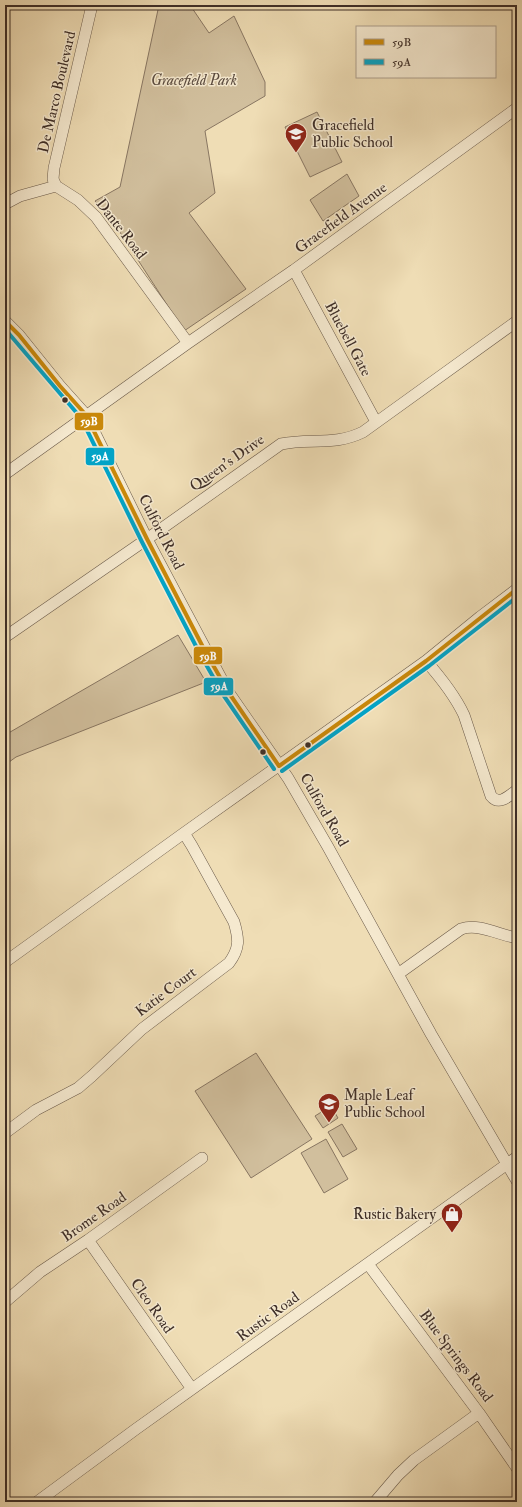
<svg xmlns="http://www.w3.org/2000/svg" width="522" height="1507" font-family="'IM FELL Double Pica',serif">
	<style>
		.green { fill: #d1bf9d; stroke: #887662 }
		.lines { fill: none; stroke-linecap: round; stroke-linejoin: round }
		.minor-casing { stroke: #6a5a4a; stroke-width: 12 }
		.minor { stroke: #f5e9cf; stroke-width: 11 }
		.bus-1-casing { stroke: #f5e9cf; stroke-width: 7 }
		.bus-2-casing { stroke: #f5e9cf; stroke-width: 7 }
		.bus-1 { stroke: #c9880a; stroke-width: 4 }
		.bus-2 { stroke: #03a3c6; stroke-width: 4 }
		.bus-dot { fill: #3e2e27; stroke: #f5e9cf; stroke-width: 1.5 }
		.labels { text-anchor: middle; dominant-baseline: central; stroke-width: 3; stroke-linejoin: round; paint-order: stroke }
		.park-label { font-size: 15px; font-style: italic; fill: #5b4b3f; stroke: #f5e9cf }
		.street-label { font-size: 15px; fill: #3e2e27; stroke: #f5e9cf }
		.poi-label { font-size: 15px; fill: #3e2e27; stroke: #f5e9cf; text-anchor: start }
		.line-badge { stroke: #f5e9cf; stroke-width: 1.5 }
		.badge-label { font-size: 11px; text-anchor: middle; font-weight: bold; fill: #fff }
	</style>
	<rect width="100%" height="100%" fill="#efddb5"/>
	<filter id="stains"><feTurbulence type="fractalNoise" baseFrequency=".005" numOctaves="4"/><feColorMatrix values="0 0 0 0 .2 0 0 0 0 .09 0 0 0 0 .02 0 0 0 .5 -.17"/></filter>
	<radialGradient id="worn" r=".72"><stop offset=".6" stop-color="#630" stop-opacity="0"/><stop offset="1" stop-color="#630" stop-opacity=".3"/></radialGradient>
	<!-- green -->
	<path class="green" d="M 159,5 L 190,5 L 209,33 L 234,16 L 265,82 L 265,96 L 205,131 L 215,193 L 189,213 L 246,289 L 184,331 L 114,223 L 95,201 L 120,187 Z
		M 317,112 L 342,162 L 310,177 L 285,127 Z
		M 347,174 L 359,196 L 323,221 L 310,200 Z
		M 178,635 L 206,682 L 16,757 L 5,765 L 5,735 Z
		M 256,1053 L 312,1139 L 251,1178 L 195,1091 Z
		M 331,1106 L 338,1118 L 323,1128 L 315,1116 Z
		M 342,1124 L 357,1149 L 343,1157 L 328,1132 Z
		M 326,1139 L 348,1179 L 324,1193 L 301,1153 Z"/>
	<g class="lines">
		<!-- minor casing -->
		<g class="minor-casing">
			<path id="minor" d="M 56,186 L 78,200 L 96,217 L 188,343
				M 56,186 L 53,179 L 54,168 L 92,5
				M 5,204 L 20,196 L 56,186
				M 294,270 L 376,422
				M 5,321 L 19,335 L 60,386 L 86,415 L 147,539 L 229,693 L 288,778 L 328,847 L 431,1034 L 517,1181
				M 5,474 L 188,343 L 294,270 L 517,108
				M 5,637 L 147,539 L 281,444 C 310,438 335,446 363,432 L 517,321
				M 426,661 C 441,678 455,696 464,715 L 491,796 C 499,806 509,796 517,790
				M 5,962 L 184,833 L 426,661 L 480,617 L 517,589
				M 398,974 L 461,929 C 479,923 499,935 517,938
				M 5,1133 L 36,1110 L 78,1088 L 92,1076 L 142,1029 L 229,963 C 240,948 239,939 234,922 L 192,846 L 184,833
				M 88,1240 L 192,1389
				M 368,1264 L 479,1413 L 517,1468
				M 5,1302 L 40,1272 L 88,1240 L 202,1158
				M 37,1502 L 136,1429 L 517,1157
				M 375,1502 L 398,1475 L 414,1460 L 479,1413"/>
		</g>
		<!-- minor -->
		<use href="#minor" class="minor"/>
		<!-- bus-1 casing -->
		<g class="bus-1-casing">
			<path id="bus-1" d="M 5,321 L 19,335 L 60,386 L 86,415 L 147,539 L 205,651 L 229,693 L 279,766
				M 279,766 L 426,661 L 517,589"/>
		</g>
		<!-- bus-2 casing -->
		<g class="bus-2-casing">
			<path id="bus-2" d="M 5,329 L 81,418 L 142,542 L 200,654 L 224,696 L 274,769
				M 282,771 L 429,666 L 517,597"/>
		</g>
		<!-- bus-1 -->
		<use href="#bus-1" class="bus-1"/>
		<!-- bus-2 -->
		<use href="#bus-2" class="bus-2"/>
	</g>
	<!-- icons -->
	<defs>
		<g id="school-pin" transform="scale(1.15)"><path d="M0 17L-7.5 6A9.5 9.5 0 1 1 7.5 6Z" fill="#8f2418" stroke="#f5e9cf"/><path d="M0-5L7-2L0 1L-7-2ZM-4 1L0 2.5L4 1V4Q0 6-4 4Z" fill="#fff"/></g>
		<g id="shop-pin" transform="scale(1.15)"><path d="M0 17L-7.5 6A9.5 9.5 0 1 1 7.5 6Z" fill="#8f2418" stroke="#f5e9cf"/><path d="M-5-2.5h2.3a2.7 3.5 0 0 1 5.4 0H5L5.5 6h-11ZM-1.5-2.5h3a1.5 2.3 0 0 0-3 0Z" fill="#fff"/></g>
	</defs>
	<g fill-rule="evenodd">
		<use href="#school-pin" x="296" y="134"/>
		<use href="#school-pin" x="329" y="1104"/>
		<use href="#shop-pin" x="452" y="1214"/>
	</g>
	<!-- markers -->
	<g class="bus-dot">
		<circle cx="65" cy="400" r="3.5"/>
		<circle cx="308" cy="745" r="3.5"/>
		<circle cx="263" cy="752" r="3.5"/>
	</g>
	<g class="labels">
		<!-- park labels -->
		<g class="park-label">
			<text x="194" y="80">Gracefield Park</text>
		</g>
		<!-- street labels -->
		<g class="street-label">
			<text transform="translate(57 92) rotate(-77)">De Marco Boulevard</text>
			<text transform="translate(341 218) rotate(-36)">Gracefield Avenue</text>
			<text transform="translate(121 229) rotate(52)">Dante Road</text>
			<text transform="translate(348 339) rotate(62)">Bluebell Gate</text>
			<text transform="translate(227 463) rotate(-35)">Queen's Drive</text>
			<text transform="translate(161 532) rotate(63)">Culford Road</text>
			<text transform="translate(324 810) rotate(60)">Culford Road</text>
			<text transform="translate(166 992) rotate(-37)">Katie Court</text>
			<text transform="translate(94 1217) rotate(-35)">Brome Road</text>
			<text transform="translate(152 1306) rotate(55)">Cleo Road</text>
			<text transform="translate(268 1317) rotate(-36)">Rustic Road</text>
			<text transform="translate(456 1356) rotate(53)">Blue Springs Road</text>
		</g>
		<!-- poi labels -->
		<g class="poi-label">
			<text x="312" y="125">Gracefield<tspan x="312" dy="17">Public School</tspan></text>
			<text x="344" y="1095">Maple Leaf<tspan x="344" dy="17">Public School</tspan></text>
			<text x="436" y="1214" text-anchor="end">Rustic Bakery</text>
		</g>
	</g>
	<g class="line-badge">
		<rect x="74" y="412" width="30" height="19" rx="4" fill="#c9880a"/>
		<rect x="85" y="447" width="30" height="19" rx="4" fill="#03a3c6"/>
		<rect x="193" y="646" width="30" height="19" rx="4" fill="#c9880a"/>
		<rect x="203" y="677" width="31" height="19" rx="4" fill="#03a3c6"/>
	</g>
	<g class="badge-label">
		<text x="89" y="425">59B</text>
		<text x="100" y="460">59A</text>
		<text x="208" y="660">59B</text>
		<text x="219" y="690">59A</text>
	</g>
	<!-- margin -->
	<rect width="522" height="1507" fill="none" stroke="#efddb5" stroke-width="20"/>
	<rect x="6" y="6" width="510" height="1495" fill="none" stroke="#3e2e27" stroke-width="2"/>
	<rect x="10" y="10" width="502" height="1487" fill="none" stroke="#3e2e27"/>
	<!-- legend -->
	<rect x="356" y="26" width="140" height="52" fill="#f5e9cf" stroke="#ac9e8c"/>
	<rect x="364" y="39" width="20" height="6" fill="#c9880a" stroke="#ac9e8c"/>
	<text x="392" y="46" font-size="12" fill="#3e2e27">59B</text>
	<rect x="364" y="59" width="20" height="6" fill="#03a3c6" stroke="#ac9e8c"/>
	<text x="392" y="66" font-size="12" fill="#3e2e27">59A</text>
	<rect width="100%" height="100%" filter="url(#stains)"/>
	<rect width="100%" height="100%" fill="url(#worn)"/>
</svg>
